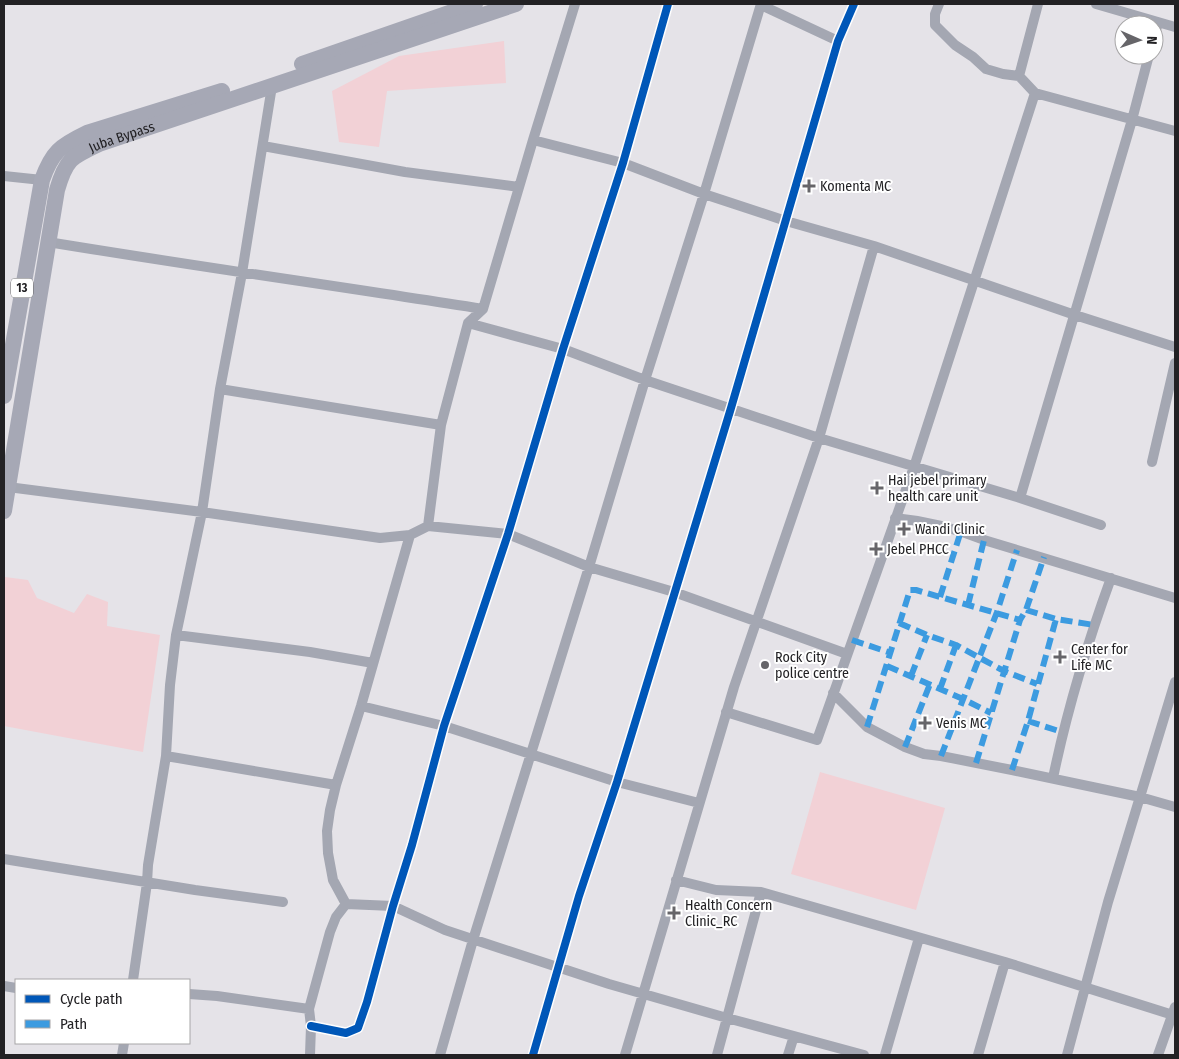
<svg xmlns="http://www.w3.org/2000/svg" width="1179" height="1059" font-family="'Fira Sans Condensed',sans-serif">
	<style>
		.green { fill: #f2d1d6 }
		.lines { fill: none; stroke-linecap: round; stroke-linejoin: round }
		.minor { stroke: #a4a7b2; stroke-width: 10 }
		.primary { stroke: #a6a8b5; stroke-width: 16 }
		.quiet { stroke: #3c9be0; stroke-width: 6; stroke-dasharray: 12 6; stroke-linecap: butt }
		.cycleway-casing { stroke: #fff; stroke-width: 11 }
		.cycleway { stroke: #0057b8; stroke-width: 8 }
		.poi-dot { fill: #666569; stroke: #fff; stroke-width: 2 }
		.labels { text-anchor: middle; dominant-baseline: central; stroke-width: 4; stroke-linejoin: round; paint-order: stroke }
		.shield { fill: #fff; stroke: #646466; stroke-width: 1 }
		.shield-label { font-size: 12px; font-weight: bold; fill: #222124 }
		.street-label { font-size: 14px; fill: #222124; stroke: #fff }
		.poi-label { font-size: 14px; fill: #222124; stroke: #fff; text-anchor: start }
	</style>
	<rect width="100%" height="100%" fill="#e5e3e8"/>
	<!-- green -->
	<path class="green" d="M 504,41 L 506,83 L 387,91 L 379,147 L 339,142 L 332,91 L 399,56 Z
		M 5,577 L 28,580 L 37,598 L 74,613 L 87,594 L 108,602 L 107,626 L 160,635 L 143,752 L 4,726 L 4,589 Z
		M 820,772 L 945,808 L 916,910 L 791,874 Z"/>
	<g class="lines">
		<!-- minor -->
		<path class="minor" d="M 939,4 L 935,14 L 935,25 L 955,45 L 973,57 L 986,69 L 1003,74 L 1019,76 L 1035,93 L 1175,131
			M 1096,4 L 1175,27
			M 761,5 L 838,41
			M 1154,38 L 1158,22
			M 1019,76 L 1038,4
			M 533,140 L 623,163 L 704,194 L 786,221 L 874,246 L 1075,315 L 1175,347
			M 263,146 L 405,172 L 519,187
			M 4,176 L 42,180
			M 48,242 C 193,266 338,286 483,309
			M 468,323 L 563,349 L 645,380 L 819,438 L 1020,498 L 1101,525
			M 220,389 L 441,425
			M 1152,462 L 1175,363
			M 8,487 L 202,512 L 380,538 L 410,535 L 428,526 L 508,534 L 589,567 L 674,592 L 847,654
			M 1020,498 L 1132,120 L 1149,55
			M 895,518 C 926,521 955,528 984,540 L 1175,598
			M 428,526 L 441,425 L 468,323 L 483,309 L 533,140 L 575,4
			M 176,635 L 310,652 L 373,663
			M 833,693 L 867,727 L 905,747 L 924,754 L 941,756 L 1012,770 L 1140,797 L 1175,807
			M 361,706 L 444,726 L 617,782 L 699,803
			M 726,712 L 817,740 L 914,467 L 1035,93
			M 166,756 L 336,785
			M 1053,778 C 1067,710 1087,644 1111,578
			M 4,859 L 195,890 L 283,902
			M 676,880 L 716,890 L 761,892 L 1005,962 L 1173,1015
			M 346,904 L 333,880 L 328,853 L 327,831 L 330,810 L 336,785 L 361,706 L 410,535
			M 133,980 L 147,883 L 148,865 L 166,756 L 170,685 L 176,635 L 202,512 L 220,389 L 242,273 L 272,86
			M 4,986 L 16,988
			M 189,994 L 217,996 L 309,1009
			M 311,1026 L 346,1033 L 358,1028 L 367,1002 L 393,906 L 412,845 L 444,726 L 508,534 L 563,349 L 623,163 L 668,4
			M 122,1055 L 124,1043
			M 310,1055 L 311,1026 L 309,1009 L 330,932 L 336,917 L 346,904 L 393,906 L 445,930 L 609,984 L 727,1018 L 864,1055
			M 440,1055 L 473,940 L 589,567 L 645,380 L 704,194 L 761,4
			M 533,1055 L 579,896 L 617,782 L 731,408 L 838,41 L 854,4
			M 625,1055 L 734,687 L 819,438 L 874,246
			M 717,1055 L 761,892
			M 788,1055 L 794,1036
			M 885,1055 L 919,938
			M 978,1055 L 1005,962
			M 1067,1055 L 1108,902 L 1175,682
			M 1158,1055 L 1175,1007"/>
		<!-- primary -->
		<g class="primary">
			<path d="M 302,64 L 475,4"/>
			<path d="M 4,396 L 42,180 C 52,152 60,146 87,133 L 222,91"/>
			<path id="s1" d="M 4,511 L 57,190 C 66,159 71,157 99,144 L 516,4"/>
		</g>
		<!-- quiet -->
		<path class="quiet" d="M 940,597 L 961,531
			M 968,605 L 984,540
			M 1026,610 L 1056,619 L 1094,625
			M 899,623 L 927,635 L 956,645 L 1004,671 L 1037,684
			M 852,640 L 891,653
			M 887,666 L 963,699 L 991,713
			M 911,676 L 927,635
			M 940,689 L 956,645
			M 1028,721 L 1062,732
			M 867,727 L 910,590 L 916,590 L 1020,620
			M 905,747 L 930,684
			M 941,756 L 997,612 L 1017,550
			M 976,763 L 1020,620 L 1026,610 L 1044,557
			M 1012,770 L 1028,721 L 1056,619"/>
		<!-- cycleway casing -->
		<g class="cycleway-casing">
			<path id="cycleway" d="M 311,1026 L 346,1033 L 358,1028 L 367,1002 L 393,906 L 412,845 L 444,726 L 508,534 L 563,349 L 623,163 L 668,4
				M 533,1055 L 579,896 L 617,782 L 731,408 L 838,41 L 854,4"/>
		</g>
		<!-- cycleway -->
		<use href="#cycleway" class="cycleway"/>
	</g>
	<!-- markers -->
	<g class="poi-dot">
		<path d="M806.5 178.5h5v5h5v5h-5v5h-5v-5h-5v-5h5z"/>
		<path d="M874.5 480.5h5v5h5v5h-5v5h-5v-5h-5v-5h5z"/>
		<path d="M901.5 521.5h5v5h5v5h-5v5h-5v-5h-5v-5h5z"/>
		<path d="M873.5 541.5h5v5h5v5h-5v5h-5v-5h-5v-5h5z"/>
		<path d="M1057.5 649.5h5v5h5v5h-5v5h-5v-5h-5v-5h5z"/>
		<circle cx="765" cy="665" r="5"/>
		<path d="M922.5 715.5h5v5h5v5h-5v5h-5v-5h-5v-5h5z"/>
		<path d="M671.5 905.5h5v5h5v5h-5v5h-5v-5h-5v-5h5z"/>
	</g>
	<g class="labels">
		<!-- shield labels -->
		<rect class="shield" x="11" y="278.5" width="22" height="19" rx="4"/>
		<g class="shield-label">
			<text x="22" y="288">13</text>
		</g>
		<!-- street labels -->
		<g class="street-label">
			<text stroke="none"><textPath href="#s1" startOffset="415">Juba Bypass</textPath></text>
		</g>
		<!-- poi labels -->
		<g class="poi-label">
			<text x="820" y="186">Komenta MC</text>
			<text x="888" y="480">Hai jebel primary<tspan x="888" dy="16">health care unit</tspan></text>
			<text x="915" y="529">Wandi Clinic</text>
			<text x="887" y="549">Jebel PHCC</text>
			<text x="1071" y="649">Center for<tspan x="1071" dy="16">Life MC</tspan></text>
			<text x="775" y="657">Rock City<tspan x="775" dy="16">police centre</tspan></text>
			<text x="936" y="723">Venis MC</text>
			<text x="685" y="905">Health Concern<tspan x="685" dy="16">Clinic_RC</tspan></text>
		</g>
	</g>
	<!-- border -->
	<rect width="1179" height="1059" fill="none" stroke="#222124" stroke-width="10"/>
	<!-- legend -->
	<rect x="15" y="979" width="175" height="65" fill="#ffffff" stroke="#a7a6a7"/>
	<rect x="25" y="995" width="25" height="8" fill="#0057b8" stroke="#a7a6a7"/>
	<text x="60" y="1004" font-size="15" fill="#222124">Cycle path</text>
	<rect x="25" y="1020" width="25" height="8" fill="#3c9be0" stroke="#a7a6a7"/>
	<text x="60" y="1029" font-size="15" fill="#222124">Path</text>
	<!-- north arrow -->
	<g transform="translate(1139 40) rotate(92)"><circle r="24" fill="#ffffff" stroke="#a7a6a7"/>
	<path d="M0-4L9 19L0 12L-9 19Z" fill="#666569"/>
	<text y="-8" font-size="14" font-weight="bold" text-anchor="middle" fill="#222124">N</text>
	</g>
</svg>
